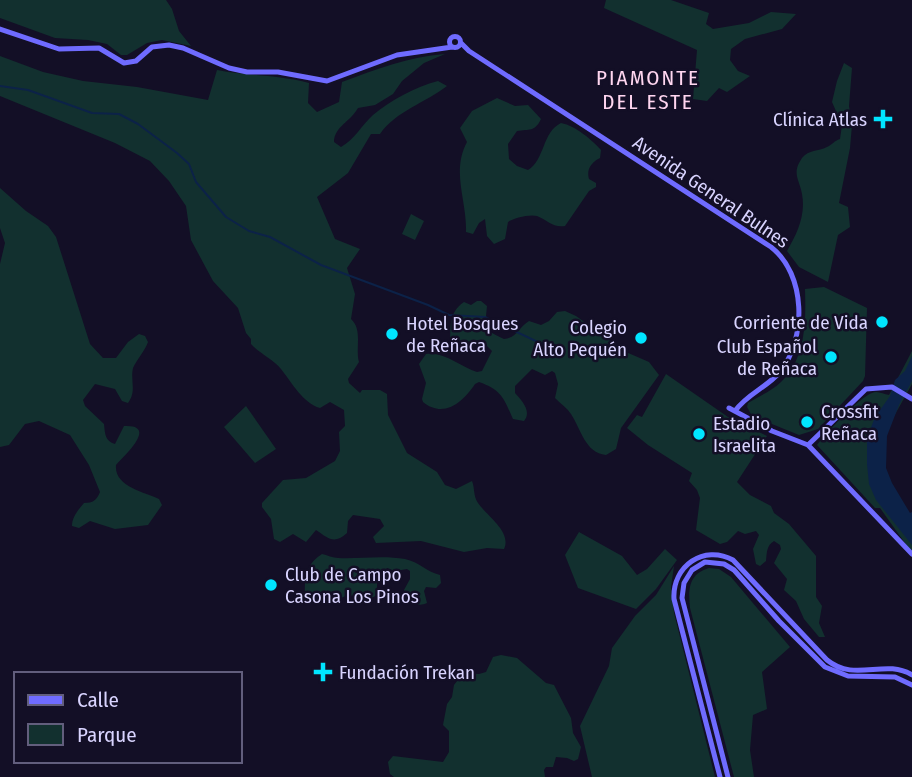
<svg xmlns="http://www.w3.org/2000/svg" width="912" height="777" font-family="'Fira Sans Condensed',sans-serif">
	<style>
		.green { fill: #12302f }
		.water { fill: #0c2248 }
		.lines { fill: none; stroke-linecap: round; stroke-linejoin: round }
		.stream { stroke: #0c2248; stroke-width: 2 }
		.secondary { stroke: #6f6bff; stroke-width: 5 }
		.poi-dot { fill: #00e5ff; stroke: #130f26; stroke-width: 2.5 }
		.labels { text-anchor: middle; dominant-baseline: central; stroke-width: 5; stroke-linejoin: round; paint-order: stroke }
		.poi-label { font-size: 19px; fill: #d9d4ff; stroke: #130f26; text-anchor: start }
		.street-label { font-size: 19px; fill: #d9d4ff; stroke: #130f26 }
		.neighbourhood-label { font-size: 21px; letter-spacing: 2px; fill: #ffd6f0; stroke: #130f26 }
	</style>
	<rect width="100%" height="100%" fill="#130f26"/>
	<!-- green -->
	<path class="green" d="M 0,0 L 166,0 L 172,9 L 179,31 L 191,46 L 162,40 L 147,43 L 127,55 L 121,55 L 107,44 L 88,40 L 55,38 L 0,18 Z
		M 606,0 L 671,0 L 709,13 L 706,24 L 713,29 L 749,23 L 771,12 L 796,14 L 782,29 L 745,39 L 731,49 L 730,60 L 738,71 L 750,76 L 727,92 L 719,88 L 707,101 L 693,99 L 697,50 L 604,8 Z
		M 445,54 L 424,63 L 402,81 L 393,94 L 375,105 L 358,108 C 351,121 334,127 334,142 L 341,147 C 355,139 361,126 373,115 C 391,100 415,87 438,81 L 447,86 C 425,103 396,111 380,134 L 371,134 L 348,173 L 317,197 L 335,239 L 360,249 L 347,268 L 355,294 L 351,319 C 363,330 355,348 359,362 L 348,379 L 349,383 L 360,393 L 362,390 L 380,390 L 387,394 L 388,415 L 407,453 L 437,472 L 445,485 L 456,489 L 472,481 C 475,488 473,496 478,503 C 487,516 512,532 504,549 L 487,548 L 464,552 L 421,541 L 376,543 L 373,537 L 384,526 L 380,519 L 353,515 L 348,521 L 347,533 C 334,545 328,538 316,530 L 306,542 L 293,534 L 280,542 L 274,539 L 271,519 L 262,507 L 262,503 L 283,480 L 306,478 L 335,461 L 340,451 L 339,432 L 345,426 L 344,410 L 330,402 L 320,408 C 303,403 292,383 281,369 C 273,359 260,354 251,344 L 251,339 L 246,333 L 238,308 L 213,281 L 191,240 L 186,206 L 169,181 L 150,161 L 115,143 L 0,96 L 0,56 L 43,72 L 83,81 L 137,87 L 208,100 L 217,70 C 248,76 279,75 309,83 L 308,103 L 317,112 L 339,102 L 342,82 C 377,69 408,57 445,54 Z
		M 844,63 L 852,68 L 849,106 L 852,125 L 850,148 L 839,203 L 848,207 L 850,227 L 838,235 L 828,282 L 799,267 L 787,251 C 797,234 806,215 802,194 C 800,180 791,174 802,158 C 809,149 818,152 827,147 C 833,144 834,141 840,139 L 842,125 L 832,102 L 837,81 Z
		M 497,98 L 515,106 L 528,105 L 541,119 C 535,132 529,129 517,131 L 508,144 L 509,159 L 517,166 L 528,170 C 545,160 542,132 561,123 C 576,126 592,140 601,150 L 600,158 C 592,162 586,169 589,179 L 596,183 L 596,187 L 589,191 L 565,226 C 553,228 547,220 537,216 C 530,214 513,218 508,222 L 505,239 L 494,244 L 487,236 L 485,219 L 479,223 L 473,234 L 466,232 C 467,200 451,172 467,142 L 460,128 L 472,111 Z
		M 0,188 L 26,211 L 48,226 L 56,237 L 90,344 L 103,358 L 116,358 L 128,342 L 139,334 L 145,336 L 148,342 C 145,351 137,359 133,368 C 130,380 137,391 128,403 L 122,401 L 115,389 L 95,384 L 83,400 L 85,406 L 104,424 C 105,434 105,441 115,444 L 124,426 C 160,424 122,458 116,465 C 114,487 145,492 159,499 L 162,505 L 148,525 L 115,529 L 90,521 L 79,528 L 72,526 C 72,517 78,510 84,503 C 93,503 97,500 100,492 L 89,465 L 70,435 L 39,421 L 25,424 L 9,445 L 0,447 L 0,264 L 5,243 L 0,228 Z
		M 411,214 L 424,221 L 415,240 L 402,234 Z
		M 824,287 L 867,308 L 865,376 L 863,381 L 818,429 L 799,435 L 752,416 L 747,407 L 748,403 C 759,396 772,391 781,382 C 806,359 806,320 805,289 Z
		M 477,301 L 481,301 L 487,306 C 485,329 482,329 504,339 C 517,338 519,327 529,321 L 541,325 L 549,321 L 557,312 L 565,311 L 576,316 L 626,352 L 649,362 L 659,375 L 621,428 L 616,449 L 606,455 C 585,453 581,429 571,414 C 567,408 561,404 555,398 L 558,384 L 555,373 L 552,371 L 545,375 L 532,369 L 515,386 L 515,393 C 522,401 532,411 524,421 L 513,419 C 504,399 502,390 479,382 L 475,384 C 463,402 444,419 423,402 L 422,399 L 426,383 L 419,364 L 426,354 C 444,351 461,367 477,372 L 482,371 L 492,351 L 484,343 L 472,347 L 450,343 C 451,327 448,313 464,302 L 471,305 Z
		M 912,351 L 912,384 L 883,436 L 883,471 L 912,526 L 912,553 L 880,508 L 875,508 L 817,445 C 825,434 860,397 872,393 C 877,390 883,394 889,395 Z
		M 666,374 L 728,417 L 767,436 L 737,482 L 750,495 L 771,506 L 774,513 L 789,524 L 816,556 L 816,597 L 822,606 L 819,623 L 825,637 L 819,637 L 804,619 L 796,601 L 784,590 L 787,579 L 774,563 L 781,549 L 780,545 L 774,541 C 766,546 767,553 766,561 L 760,566 L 756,564 L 753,549 L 759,535 L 756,531 L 745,534 L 738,531 L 727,542 L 720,544 L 696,530 L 700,498 L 697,490 L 689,481 L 692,473 L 648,445 L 627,428 L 637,415 L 642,417 Z
		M 246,406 L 276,449 L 255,463 L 224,427 Z
		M 579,532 L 622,556 L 637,575 L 647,569 L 665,549 L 677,560 L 656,589 L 636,609 L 578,588 L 565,555 Z
		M 322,554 C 327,555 333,558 338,558 C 360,559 383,555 405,559 C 419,562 427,572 440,575 L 441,583 L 436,588 L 426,587 L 424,591 L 427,603 C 416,608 407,601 404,590 L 410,579 L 410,571 L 407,569 L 395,571 L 387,568 L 377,580 L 377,595 L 370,599 L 348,595 L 334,601 L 311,597 L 305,594 C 304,577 307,563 322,554 Z
		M 674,566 L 671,587 L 674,613 L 715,777 L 592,777 L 580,726 L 609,666 L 612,648 L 635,616 L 656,595 Z
		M 709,568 L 719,569 L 731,577 L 790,647 L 762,672 L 767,709 L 753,715 L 750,750 L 754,777 L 734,777 L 690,608 C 688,588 689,574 709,568 Z
		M 501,655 L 517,658 L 546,683 L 554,685 L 571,718 L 573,733 L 581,747 L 578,759 L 574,761 L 567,758 L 556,757 L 553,767 L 546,767 L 544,770 L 545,777 L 394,777 L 390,774 L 388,762 L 393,756 L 443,762 L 449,752 L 449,731 L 443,725 L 447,704 L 452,697 L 454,685 L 463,673 L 479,674 L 486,672 L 493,657 Z"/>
	<!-- water -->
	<path class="water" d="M 912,356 L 912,381 L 899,405 L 887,436 L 886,468 L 892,483 L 910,513 L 912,512 L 912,545 L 876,500 L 869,484 L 867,464 L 867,438 L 875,417 L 890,396 L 895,380 L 905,371 Z"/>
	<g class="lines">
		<!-- stream -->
		<path class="stream" d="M 0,86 L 28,90 L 92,113 L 119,114 L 138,124 L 177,153 L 189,164 L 196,182 L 226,217 L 249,231 L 270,237 L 321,265 L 428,305 L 449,315 L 485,317 L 542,344"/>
		<!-- secondary -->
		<path class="secondary" d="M 0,29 L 59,49 L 99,48 L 124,63 L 136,61 L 152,47 L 169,45 L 183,48 L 229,68 L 247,72 L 278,72 L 327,81 L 397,55 L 452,47
			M449.5 42a5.5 5.5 0 1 1 11 0a5.5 5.5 0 1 1-11 0Z
			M 461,43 L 469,51 L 771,247 C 806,274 807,338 780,372 C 766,388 747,394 735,411
			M 729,408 L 772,431 L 808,445 L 912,554
			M 808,445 L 866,389 L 892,387 L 912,399
			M 720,777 L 674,599 C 672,566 704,544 733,560 L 827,660 C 855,683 885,658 912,675
			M 728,777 L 682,598 L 684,583 L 692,570 L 705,562 L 724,564 L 734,570 L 779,621 L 825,667 L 848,676 L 895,677 L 912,685"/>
	</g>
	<!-- markers -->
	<g class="poi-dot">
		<path d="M879.5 108.5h7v7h7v7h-7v7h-7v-7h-7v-7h7z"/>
		<circle cx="882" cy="322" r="7"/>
		<circle cx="392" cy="334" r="7"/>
		<circle cx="641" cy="338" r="7"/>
		<circle cx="831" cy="357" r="7"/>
		<circle cx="807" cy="422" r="7"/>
		<circle cx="699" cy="434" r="7"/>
		<circle cx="271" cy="585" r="7"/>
		<path d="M319.5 661.5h7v7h7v7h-7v7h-7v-7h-7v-7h7z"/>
	</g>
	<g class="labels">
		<!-- poi labels -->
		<g class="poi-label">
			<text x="867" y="119" text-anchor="end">Clínica Atlas</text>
			<text x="868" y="322" text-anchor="end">Corriente de Vida</text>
			<text x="406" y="323">Hotel Bosques<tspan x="406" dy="22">de Reñaca</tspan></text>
			<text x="627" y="327" text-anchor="end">Colegio<tspan x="627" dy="22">Alto Pequén</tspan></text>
			<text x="817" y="346" text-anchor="end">Club Español<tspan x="817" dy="22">de Reñaca</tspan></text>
			<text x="821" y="411">Crossfit<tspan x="821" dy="22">Reñaca</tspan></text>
			<text x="713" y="423">Estadio<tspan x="713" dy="22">Israelita</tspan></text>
			<text x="285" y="574">Club de Campo<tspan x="285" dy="22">Casona Los Pinos</tspan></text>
			<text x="339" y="672">Fundación Trekan</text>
		</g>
		<!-- street labels -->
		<g class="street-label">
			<text transform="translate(711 192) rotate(34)">Avenida General Bulnes</text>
		</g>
		<!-- neighbourhood labels -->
		<g class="neighbourhood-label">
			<text x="648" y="78">PIAMONTE<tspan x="648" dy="24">DEL ESTE</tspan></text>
		</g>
	</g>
	<!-- legend -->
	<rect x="14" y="672" width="228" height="91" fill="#130f26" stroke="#625e7d" stroke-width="2"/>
	<rect x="28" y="695" width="35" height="10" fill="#6f6bff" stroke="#625e7d" stroke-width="2"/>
	<text x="77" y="707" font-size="21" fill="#d9d4ff">Calle</text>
	<rect x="28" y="724" width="35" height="21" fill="#12302f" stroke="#625e7d" stroke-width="2"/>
	<text x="77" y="742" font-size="21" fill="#d9d4ff">Parque</text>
</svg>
